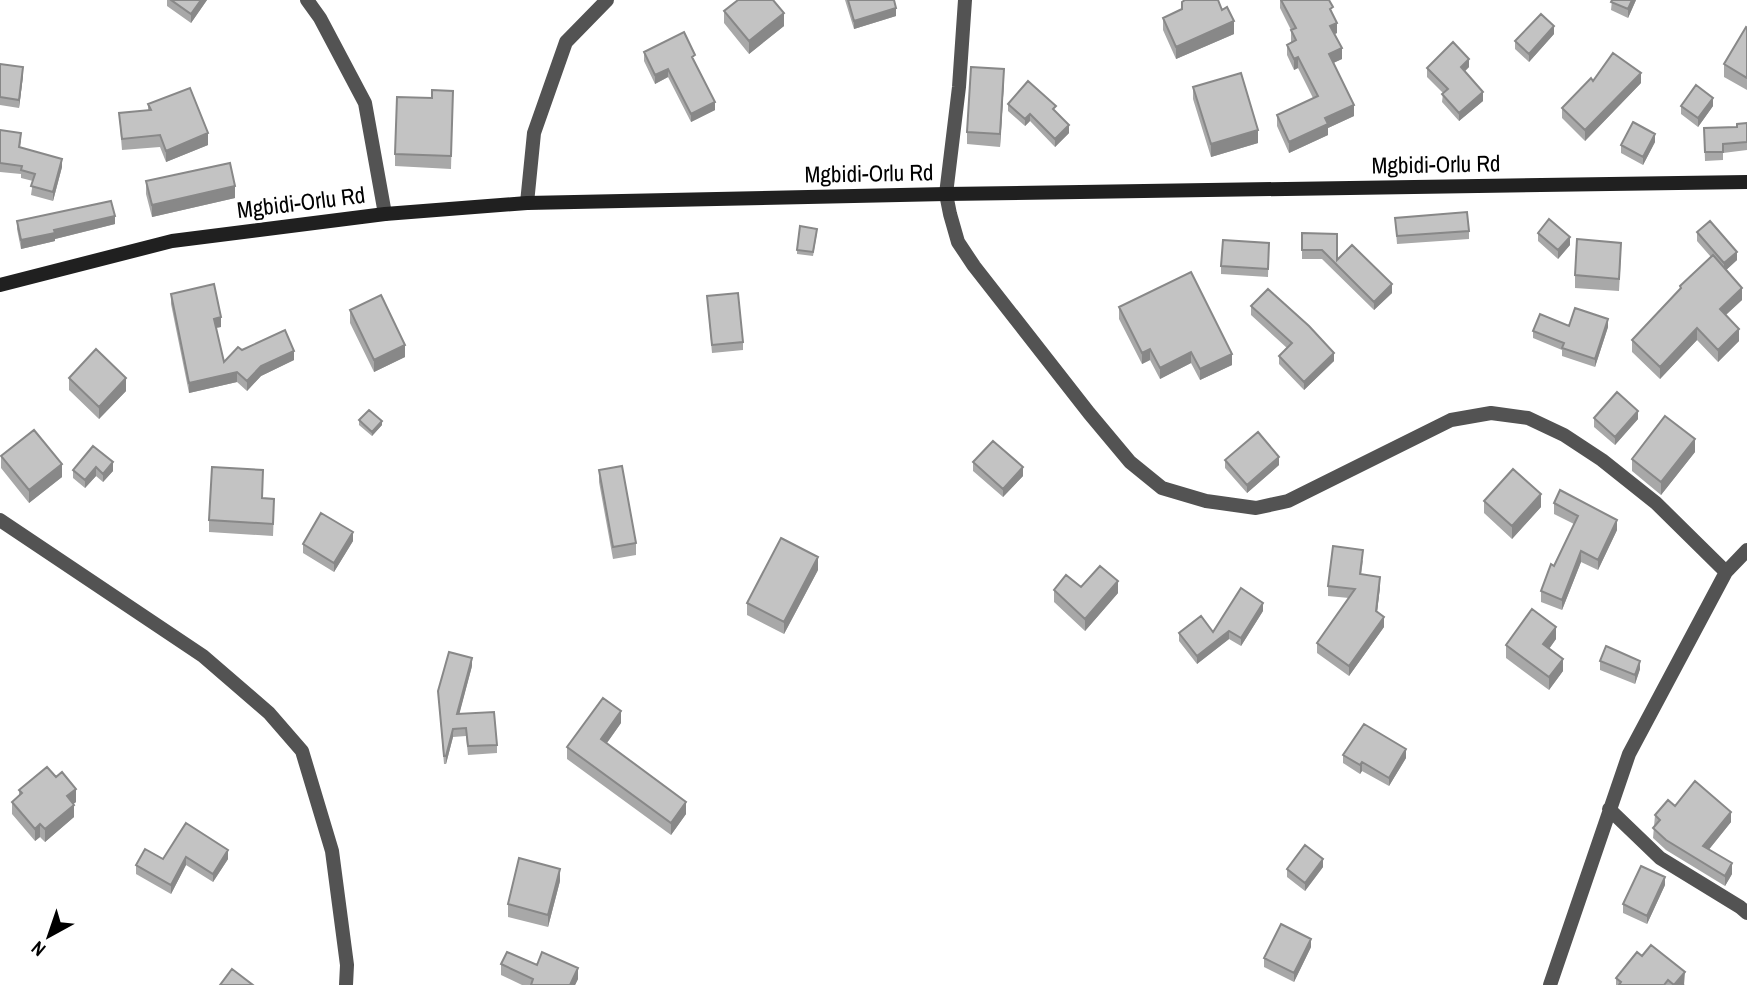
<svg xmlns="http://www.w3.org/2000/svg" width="1747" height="985" font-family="'Archivo Narrow',sans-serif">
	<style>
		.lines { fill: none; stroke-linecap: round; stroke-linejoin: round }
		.street { stroke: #535353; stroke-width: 14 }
		.secondary { stroke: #202020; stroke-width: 14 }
		.wall { fill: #a8a8a8 }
		.shaded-wall { fill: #888 }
		.building { fill: #c3c3c3; stroke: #888; stroke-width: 2 }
		.labels { text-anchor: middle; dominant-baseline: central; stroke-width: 5; stroke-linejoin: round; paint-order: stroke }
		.street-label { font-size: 23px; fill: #000; stroke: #fff }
	</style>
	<rect width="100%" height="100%" fill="#fff"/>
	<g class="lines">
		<!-- street -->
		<path class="street" d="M 307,0 L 320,18 L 365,103 L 385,214
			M 965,0 L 959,87 L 946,194 L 950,214 L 958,242 L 974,266 L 1089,413 L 1130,462 L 1162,488 L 1206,501 L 1256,508 L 1288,501 L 1451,420 L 1491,413 L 1528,418 L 1564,435 L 1602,460 L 1656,503 L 1726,572
			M 527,203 L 534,133 L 566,42 L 607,0
			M 0,520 L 203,656 L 269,713 L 302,751 L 332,851 L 347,965 L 346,985
			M 1609,809 L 1660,858 L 1740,907 L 1747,913
			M 1550,985 L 1629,754 L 1726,572 L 1747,550"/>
		<!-- secondary -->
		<path class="secondary" d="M 0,285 L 172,241 L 385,214 L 527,203 L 946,194 L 1747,182"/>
	</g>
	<!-- wall -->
	<path class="wall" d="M 167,0 L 207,0 L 191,23 L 167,6 Z
		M 845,0 L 894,0 L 896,16 L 854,29 Z
		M 1280,0 L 1329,0 L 1337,33 L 1335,34 L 1342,59 L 1333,63 L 1354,116 L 1328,128 L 1328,135 L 1289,153 L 1277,126 L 1277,115 L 1313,98 L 1298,68 L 1294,70 L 1287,55 L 1287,45 L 1291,42 L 1291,30 L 1280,8 Z
		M 1612,0 L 1636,0 L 1628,18 L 1611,10 Z
		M 1182,9 L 1234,34 L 1176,59 L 1163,30 L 1163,18 Z
		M 724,11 L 784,26 L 749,54 L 724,23 Z
		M 1747,28 L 1747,90 L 1724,77 L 1724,64 Z
		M 1554,34 L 1529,62 L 1515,49 L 1515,41 Z
		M 644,52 L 695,64 L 715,110 L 691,122 L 668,77 L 655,84 L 644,61 Z
		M 0,64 L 23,76 L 19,108 L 0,105 Z
		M 1469,67 L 1465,71 L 1483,101 L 1459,121 L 1442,102 L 1443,93 L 1427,77 L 1427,68 Z
		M 1004,81 L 1000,147 L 967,144 L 967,132 Z
		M 1641,83 L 1585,141 L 1562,118 L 1562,108 Z
		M 1193,87 L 1258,143 L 1211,157 L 1193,99 Z
		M 453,91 L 451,169 L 395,166 L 395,154 L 432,98 Z
		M 148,104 L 208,145 L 166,162 L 160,147 L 122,150 L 119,113 L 148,110 Z
		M 1008,104 L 1056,112 L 1069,133 L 1055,147 L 1030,121 L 1025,126 L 1008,111 Z
		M 1681,106 L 1713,106 L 1698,127 L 1681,114 Z
		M 1747,123 L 1747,150 L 1723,153 L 1723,160 L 1705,161 L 1704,128 L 1737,127 Z
		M 0,130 L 21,141 L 20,147 L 62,167 L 53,201 L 31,195 L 33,181 L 21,178 L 21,174 L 0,172 Z
		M 1655,142 L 1643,165 L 1621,153 L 1621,145 Z
		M 146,181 L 235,198 L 152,217 L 146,194 Z
		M 1395,218 L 1469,231 L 1469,239 L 1397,244 Z
		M 17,221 L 115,224 L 55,239 L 55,241 L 21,249 L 17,229 Z
		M 1697,232 L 1737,260 L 1726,270 L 1742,300 L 1726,315 L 1739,341 L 1718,362 L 1697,340 L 1660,379 L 1632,352 L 1632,340 L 1680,289 L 1680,286 L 1711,257 L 1697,241 Z
		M 817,233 L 813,256 L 797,254 L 797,250 Z
		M 1302,233 L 1337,260 L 1392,293 L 1374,310 L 1322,259 L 1302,259 Z
		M 1538,233 L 1570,245 L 1558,259 L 1538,241 Z
		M 1269,243 L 1268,277 L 1221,274 L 1221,266 Z
		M 1621,255 L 1619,291 L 1575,288 L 1575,275 Z
		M 171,294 L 221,327 L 216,328 L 224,362 L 242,350 L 294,360 L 261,376 L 247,391 L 237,382 L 189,393 L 171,304 Z
		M 707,296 L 743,342 L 743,350 L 712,353 Z
		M 1251,306 L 1334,361 L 1304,390 L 1279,364 L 1279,356 L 1287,348 L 1251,315 Z
		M 1119,307 L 1232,365 L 1200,380 L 1191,363 L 1160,379 L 1150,360 L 1142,364 L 1119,319 Z
		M 350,310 L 405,357 L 374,372 L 350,323 Z
		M 1569,326 L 1608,327 L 1595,367 L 1562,356 L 1562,350 L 1533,338 L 1533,331 Z
		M 69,378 L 126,391 L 99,419 L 69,390 Z
		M 1594,418 L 1638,419 L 1615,445 L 1594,427 Z
		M 359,420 L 382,425 L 372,436 L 359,425 Z
		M 93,446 L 113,471 L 103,482 L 96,476 L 85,488 L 73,478 L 73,470 Z
		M 1695,452 L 1661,495 L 1632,471 L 1632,459 Z
		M 1,456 L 62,477 L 29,503 L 1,468 Z
		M 1225,460 L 1279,465 L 1247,493 L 1225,468 Z
		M 973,462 L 1023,476 L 1003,497 L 973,471 Z
		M 599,470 L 636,543 L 636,555 L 613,559 L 599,482 Z
		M 263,482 L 262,498 L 274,511 L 273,536 L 209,532 L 209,520 Z
		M 1484,501 L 1541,507 L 1512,539 L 1484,513 Z
		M 1554,503 L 1617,530 L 1598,570 L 1581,562 L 1562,610 L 1541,602 L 1541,591 L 1574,524 L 1554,514 Z
		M 353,541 L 334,572 L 303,553 L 303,544 Z
		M 1363,560 L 1361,575 L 1380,587 L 1377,612 L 1384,627 L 1349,676 L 1317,653 L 1317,643 L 1349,598 L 1328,596 L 1328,586 Z
		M 818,570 L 784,634 L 747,615 L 747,603 Z
		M 1081,587 L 1118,593 L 1085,631 L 1054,602 L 1054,590 Z
		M 1263,611 L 1241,646 L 1229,639 L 1197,664 L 1179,641 L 1179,633 L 1213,632 Z
		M 1556,639 L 1549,649 L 1563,671 L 1549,690 L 1506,658 L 1506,645 Z
		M 1600,661 L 1640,669 L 1635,684 L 1600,670 Z
		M 472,666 L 459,714 L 497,745 L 497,753 L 468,755 L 466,736 L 453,737 L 446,764 L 444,764 L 438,691 Z
		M 621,723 L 607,743 L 686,814 L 671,835 L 567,759 L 567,747 Z
		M 1343,755 L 1406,758 L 1389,786 L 1362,771 L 1360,774 L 1343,763 Z
		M 19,790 L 76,802 L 73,804 L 74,817 L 45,842 L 40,837 L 35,841 L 12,814 L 12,802 L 19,795 Z
		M 1675,806 L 1731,822 L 1709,849 L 1732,874 L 1725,886 L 1666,850 L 1653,838 L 1655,815 Z
		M 186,823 L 228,859 L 213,882 L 186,865 L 171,894 L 136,874 L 136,865 L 163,859 Z
		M 1323,867 L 1305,891 L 1287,877 L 1287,869 Z
		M 560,881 L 548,927 L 508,917 L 508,904 Z
		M 1665,885 L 1647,924 L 1623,913 L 1623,904 Z
		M 1311,947 L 1294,982 L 1264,967 L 1264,958 Z
		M 1642,956 L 1685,985 L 1616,985 L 1616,978 Z
		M 501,964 L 537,965 L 578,979 L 575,985 L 522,985 L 501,975 Z"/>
	<!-- shaded-wall -->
	<path class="shaded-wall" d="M 201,0 L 207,0 L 191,23 L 191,14 Z
		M 1632,0 L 1636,0 L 1628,18 L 1628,9 Z
		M 896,8 L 896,16 L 854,29 L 854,21 Z
		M 784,13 L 784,26 L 749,54 L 749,41 Z
		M 1234,21 L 1234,34 L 1176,59 L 1176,47 Z
		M 1337,23 L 1337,33 L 1330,36 L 1330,26 Z
		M 1554,26 L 1554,34 L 1529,62 L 1529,54 Z
		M 1342,48 L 1342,59 L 1329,65 L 1329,54 Z
		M 1298,57 L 1298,68 L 1294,70 L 1294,59 Z
		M 1469,59 L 1469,67 L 1461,75 L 1461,67 Z
		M 23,67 L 23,76 L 19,108 L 19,100 Z
		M 668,69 L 668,77 L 655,84 L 655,75 Z
		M 1004,69 L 1004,81 L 1000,147 L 1000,134 Z
		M 1641,73 L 1641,83 L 1585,141 L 1585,130 Z
		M 1483,92 L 1483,101 L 1459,121 L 1459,113 Z
		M 1713,98 L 1713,106 L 1698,127 L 1698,118 Z
		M 715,102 L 715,110 L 691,122 L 691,114 Z
		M 1354,105 L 1354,116 L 1328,128 L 1328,135 L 1289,153 L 1289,142 L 1325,118 Z
		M 1030,114 L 1030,121 L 1025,126 L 1025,119 Z
		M 1069,125 L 1069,133 L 1055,147 L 1055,139 Z
		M 1258,130 L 1258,143 L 1211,157 L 1211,144 Z
		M 208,133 L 208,145 L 166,162 L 166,151 Z
		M 1655,134 L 1655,142 L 1643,165 L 1643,157 Z
		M 62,159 L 62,167 L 53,201 L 53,192 Z
		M 235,186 L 235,198 L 152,217 L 152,205 Z
		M 115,216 L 115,224 L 55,239 L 55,241 L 21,249 L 21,240 L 54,230 Z
		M 1570,237 L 1570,245 L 1558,259 L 1558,250 Z
		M 1737,252 L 1737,260 L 1724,272 L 1724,263 Z
		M 1392,284 L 1392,293 L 1374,310 L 1374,302 Z
		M 1742,288 L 1742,300 L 1720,320 L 1720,309 Z
		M 221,317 L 221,327 L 214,328 L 214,319 Z
		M 1608,319 L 1608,327 L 1595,367 L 1595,359 Z
		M 1697,328 L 1697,340 L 1660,379 L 1660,367 Z
		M 1739,329 L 1739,341 L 1718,362 L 1718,350 Z
		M 405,345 L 405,357 L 374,372 L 374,360 Z
		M 1150,349 L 1150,360 L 1142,364 L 1142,353 Z
		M 294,351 L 294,360 L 261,376 L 247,391 L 247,381 L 261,366 Z
		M 1191,352 L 1191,363 L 1160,379 L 1160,368 Z
		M 1334,353 L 1334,361 L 1304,390 L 1304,382 Z
		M 1232,354 L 1232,365 L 1200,380 L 1200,369 Z
		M 237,372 L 237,382 L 189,393 L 189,383 Z
		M 126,378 L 126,391 L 99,419 L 99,407 Z
		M 1638,411 L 1638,419 L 1615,445 L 1615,437 Z
		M 382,421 L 382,425 L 372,436 L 372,432 Z
		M 1695,439 L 1695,452 L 1661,495 L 1661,482 Z
		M 1279,457 L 1279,465 L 1247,493 L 1247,485 Z
		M 113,462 L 113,471 L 103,482 L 103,474 Z
		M 62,464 L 62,477 L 29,503 L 29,490 Z
		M 96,467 L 96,476 L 85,488 L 85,480 Z
		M 1023,467 L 1023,476 L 1003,497 L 1003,489 Z
		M 1541,494 L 1541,507 L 1512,539 L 1512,526 Z
		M 1617,520 L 1617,530 L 1598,570 L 1598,560 Z
		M 353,532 L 353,541 L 334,572 L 334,563 Z
		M 1581,551 L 1581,562 L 1562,610 L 1562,600 Z
		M 818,557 L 818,570 L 784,634 L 784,622 Z
		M 1380,577 L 1380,587 L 1376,621 L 1376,611 Z
		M 1118,581 L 1118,593 L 1085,631 L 1085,619 Z
		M 1263,603 L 1263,611 L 1241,646 L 1241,638 Z
		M 1384,617 L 1384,627 L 1349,676 L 1349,666 Z
		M 1556,627 L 1556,639 L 1543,657 L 1543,644 Z
		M 1229,631 L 1229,639 L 1197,664 L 1197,656 Z
		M 472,658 L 472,666 L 457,723 L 457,714 Z
		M 1563,659 L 1563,671 L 1549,690 L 1549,677 Z
		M 1640,661 L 1640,669 L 1635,684 L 1635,675 Z
		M 621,711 L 621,723 L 601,751 L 601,739 Z
		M 453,729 L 453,737 L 446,764 L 446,756 Z
		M 1406,749 L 1406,758 L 1389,786 L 1389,778 Z
		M 1362,762 L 1362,771 L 1360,774 L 1360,765 Z
		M 76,789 L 76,802 L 67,809 L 67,796 Z
		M 686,802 L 686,814 L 671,835 L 671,823 Z
		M 74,805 L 74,817 L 45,842 L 45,829 Z
		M 1731,812 L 1731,822 L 1703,857 L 1703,846 Z
		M 40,824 L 40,837 L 35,841 L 35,829 Z
		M 228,850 L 228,859 L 213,882 L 213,874 Z
		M 186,857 L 186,865 L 171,894 L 171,885 Z
		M 1323,859 L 1323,867 L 1305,891 L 1305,883 Z
		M 1732,863 L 1732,874 L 1725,886 L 1725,876 Z
		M 560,869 L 560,881 L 548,927 L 548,915 Z
		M 1665,877 L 1665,885 L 1647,924 L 1647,916 Z
		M 1311,939 L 1311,947 L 1294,982 L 1294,973 Z
		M 578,968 L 578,979 L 575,985 L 570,985 Z
		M 1685,972 L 1684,985 L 1674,985 Z"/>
	<!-- building -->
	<path class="building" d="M 171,0 L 201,0 L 191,14 Z
		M 738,0 L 773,0 L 784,13 L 749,41 L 724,11 Z
		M 848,0 L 894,0 L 896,8 L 854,21 Z
		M 1185,0 L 1218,0 L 1222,10 L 1227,7 L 1234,21 L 1176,47 L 1163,18 L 1182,9 L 1182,2 Z
		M 1281,0 L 1329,0 L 1333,7 L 1330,9 L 1337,23 L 1330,26 L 1342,48 L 1329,54 L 1354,105 L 1325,118 L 1328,124 L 1289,142 L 1277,115 L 1318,96 L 1298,57 L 1294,59 L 1287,45 L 1296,40 L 1291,30 L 1296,28 Z
		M 1612,0 L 1632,0 L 1628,9 L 1611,2 Z
		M 1541,14 L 1554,26 L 1529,54 L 1515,41 Z
		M 1746,27 L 1747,28 L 1747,78 L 1724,64 Z
		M 684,32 L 695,55 L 692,57 L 715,102 L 691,114 L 668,69 L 655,75 L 644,52 Z
		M 1453,42 L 1469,59 L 1461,67 L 1483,92 L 1459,113 L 1442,94 L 1448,89 L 1427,68 Z
		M 1613,53 L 1641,73 L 1585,130 L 1562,108 L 1591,78 L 1593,81 Z
		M 0,64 L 23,67 L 19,100 L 0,97 Z
		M 971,67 L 1004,69 L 1000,134 L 967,132 Z
		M 1241,73 L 1258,130 L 1211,144 L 1193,87 Z
		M 1028,81 L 1056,106 L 1053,109 L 1069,125 L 1055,139 L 1030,114 L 1025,119 L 1008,104 Z
		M 1696,85 L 1713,98 L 1698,118 L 1681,106 Z
		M 190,88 L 208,133 L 166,151 L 160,135 L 122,139 L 119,113 L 151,110 L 148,104 Z
		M 432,90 L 453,91 L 451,156 L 395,154 L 397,97 L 432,98 Z
		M 1633,122 L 1655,134 L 1643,157 L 1621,145 Z
		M 1747,123 L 1747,142 L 1723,144 L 1723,152 L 1705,152 L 1704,128 L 1737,127 L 1737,124 Z
		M 0,130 L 21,133 L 19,147 L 62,159 L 53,192 L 31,186 L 35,174 L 21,170 L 22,166 L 0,163 Z
		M 230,163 L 235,186 L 152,205 L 146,181 Z
		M 111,201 L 115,216 L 54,230 L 55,233 L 21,240 L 17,221 Z
		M 1467,212 L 1469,231 L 1397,236 L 1395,218 Z
		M 1549,219 L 1570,237 L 1558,250 L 1538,233 Z
		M 1710,221 L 1737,252 L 1724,263 L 1697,232 Z
		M 800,226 L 817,229 L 813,252 L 797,250 Z
		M 1302,233 L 1337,234 L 1337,260 L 1352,245 L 1392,284 L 1374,302 L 1322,250 L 1302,250 Z
		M 1577,239 L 1621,243 L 1619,279 L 1575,275 Z
		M 1223,240 L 1269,243 L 1268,269 L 1221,266 Z
		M 1713,255 L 1742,288 L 1720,309 L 1739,329 L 1718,350 L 1697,328 L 1660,367 L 1632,340 L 1681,288 L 1680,286 Z
		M 1191,272 L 1232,354 L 1200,369 L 1191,352 L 1160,368 L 1150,349 L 1142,353 L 1119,307 Z
		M 214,284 L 221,317 L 214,319 L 224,362 L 238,347 L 242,350 L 285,330 L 294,351 L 261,366 L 247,381 L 237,372 L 189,383 L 171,294 Z
		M 1268,289 L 1309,326 L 1334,353 L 1304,382 L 1279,356 L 1292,343 L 1251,306 Z
		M 738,293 L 743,342 L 712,345 L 707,296 Z
		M 381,295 L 405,345 L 374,360 L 350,310 Z
		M 1575,308 L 1608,319 L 1595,359 L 1562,348 L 1564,343 L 1533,331 L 1540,314 L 1569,326 Z
		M 96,349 L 126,378 L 99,407 L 69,378 Z
		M 1617,392 L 1638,411 L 1615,437 L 1594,418 Z
		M 369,410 L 382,421 L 372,432 L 359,420 Z
		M 1665,416 L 1695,439 L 1661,482 L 1632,459 Z
		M 34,430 L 62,464 L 29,490 L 1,456 Z
		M 1258,432 L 1279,457 L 1247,485 L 1225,460 Z
		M 993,441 L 1023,467 L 1003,489 L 973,462 Z
		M 93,446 L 113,462 L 103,474 L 96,467 L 85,480 L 73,470 Z
		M 622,466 L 636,543 L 613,547 L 599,470 Z
		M 212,467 L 263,470 L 262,498 L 274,499 L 273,524 L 209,520 Z
		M 1513,469 L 1541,494 L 1512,526 L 1484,501 Z
		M 1560,490 L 1617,520 L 1598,560 L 1581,551 L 1562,600 L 1541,591 L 1551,564 L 1554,566 L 1578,516 L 1554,503 Z
		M 321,513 L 353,532 L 334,563 L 303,544 Z
		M 781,538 L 818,557 L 784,622 L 747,603 Z
		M 1333,546 L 1363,550 L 1360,574 L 1380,577 L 1376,611 L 1384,617 L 1349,666 L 1317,643 L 1355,589 L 1328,586 Z
		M 1100,566 L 1118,581 L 1085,619 L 1054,590 L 1066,575 L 1081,587 Z
		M 1241,588 L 1263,603 L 1241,638 L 1229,631 L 1197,656 L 1179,633 L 1201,616 L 1213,632 Z
		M 1532,609 L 1556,627 L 1543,644 L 1563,659 L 1549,677 L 1506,645 Z
		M 1606,646 L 1640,661 L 1635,675 L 1600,661 Z
		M 449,652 L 472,658 L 457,714 L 494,712 L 497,745 L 468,746 L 466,728 L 453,729 L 446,756 L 444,756 L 438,691 Z
		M 603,698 L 621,711 L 601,739 L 686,802 L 671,823 L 567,747 Z
		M 1364,724 L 1406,749 L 1389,778 L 1362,762 L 1360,765 L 1343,755 Z
		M 47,767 L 56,777 L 62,772 L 76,789 L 67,796 L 74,805 L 45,829 L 40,824 L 35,829 L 12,802 L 22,793 L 19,790 Z
		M 1695,781 L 1731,812 L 1703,846 L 1732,863 L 1725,876 L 1666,840 L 1653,828 L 1660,820 L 1655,815 L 1668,800 L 1675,806 Z
		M 186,823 L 228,850 L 213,874 L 186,857 L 171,885 L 136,865 L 145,849 L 163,859 Z
		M 1305,845 L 1323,859 L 1305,883 L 1287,869 Z
		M 519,858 L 560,869 L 548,915 L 508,904 Z
		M 1641,866 L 1665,877 L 1647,916 L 1623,904 Z
		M 1281,924 L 1311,939 L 1294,973 L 1264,958 Z
		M 1651,945 L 1685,972 L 1674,985 L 1668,980 L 1664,985 L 1619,985 L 1621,982 L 1616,978 L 1637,952 L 1642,956 Z
		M 507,952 L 537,965 L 542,952 L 578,968 L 570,985 L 531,985 L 533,979 L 501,964 Z
		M 232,969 L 253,985 L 220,985 Z"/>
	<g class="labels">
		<!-- street labels -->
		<g class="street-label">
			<text transform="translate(1436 164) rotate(-1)">Mgbidi-Orlu Rd</text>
			<text transform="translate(869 173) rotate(-1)">Mgbidi-Orlu Rd</text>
			<text transform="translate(301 202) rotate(-7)">Mgbidi-Orlu Rd</text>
		</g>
	</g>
	<!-- north arrow -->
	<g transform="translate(49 936) rotate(220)" stroke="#ffffff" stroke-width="5" paint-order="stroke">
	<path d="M0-5L12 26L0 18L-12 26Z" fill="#000000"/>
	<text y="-10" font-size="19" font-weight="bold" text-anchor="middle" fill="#000000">N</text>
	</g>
</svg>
